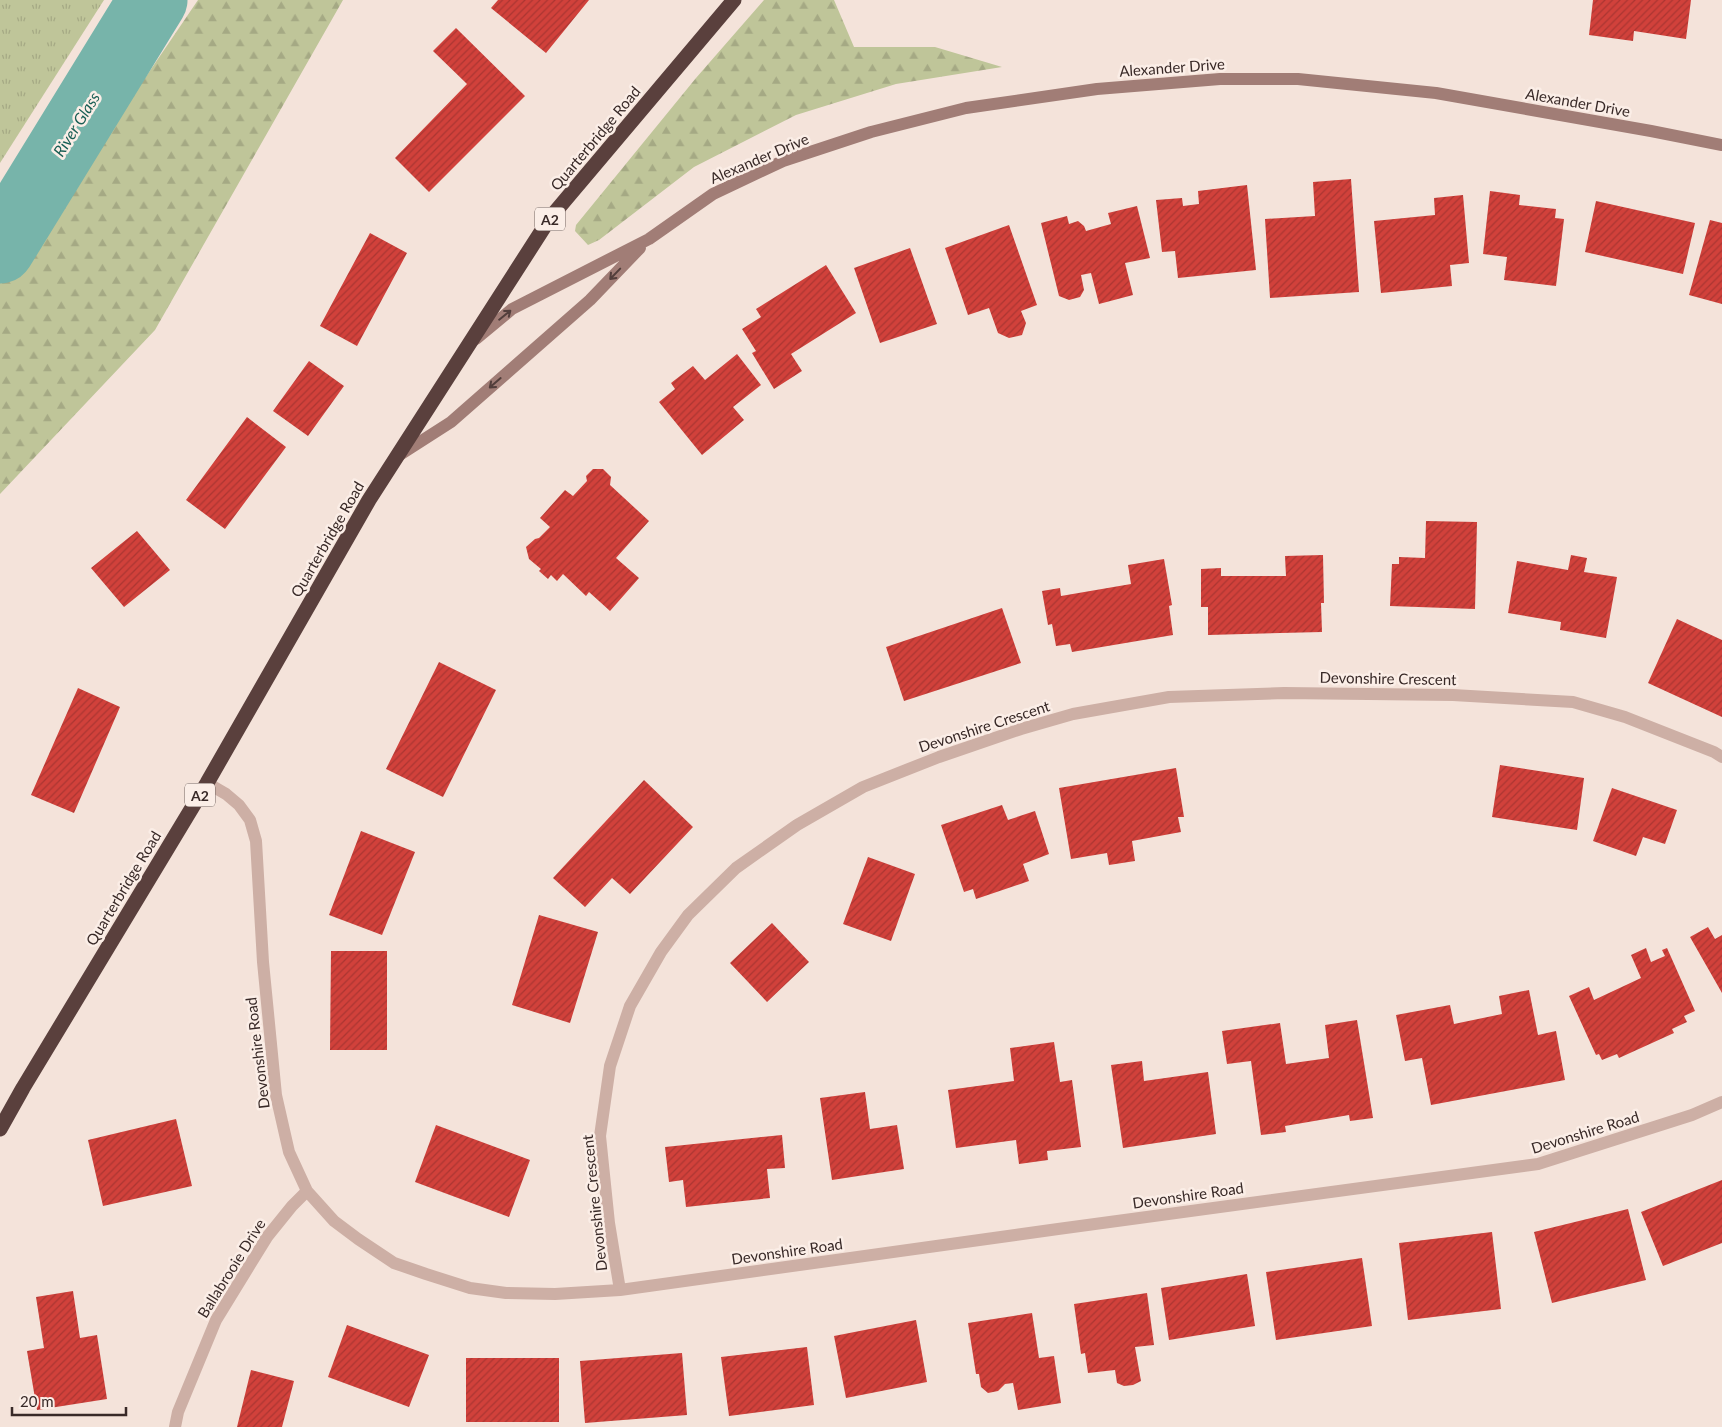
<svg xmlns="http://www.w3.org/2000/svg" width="1722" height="1427" font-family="Lato,sans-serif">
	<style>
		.grass { fill: url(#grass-tufts) }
		.forest { fill: url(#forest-firs) }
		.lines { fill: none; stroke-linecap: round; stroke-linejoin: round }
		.river { stroke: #77b4aa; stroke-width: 69 }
		.building { fill: url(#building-hatch) }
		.street { stroke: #cdafa5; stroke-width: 12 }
		.secondary { stroke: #a17d76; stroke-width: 12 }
		.highway { stroke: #5a403d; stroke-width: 15 }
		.oneway { stroke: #523e3b }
		.labels { text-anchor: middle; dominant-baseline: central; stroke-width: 5; stroke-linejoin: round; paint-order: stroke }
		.shield { fill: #fbeee7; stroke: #726461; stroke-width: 1 }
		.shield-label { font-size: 14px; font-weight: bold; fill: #382927 }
		.street-label { font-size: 15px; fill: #382927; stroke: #fbeee7 }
		.water-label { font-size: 16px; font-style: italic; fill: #185e54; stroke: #fbeee7 }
	</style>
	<defs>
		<pattern id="grass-tufts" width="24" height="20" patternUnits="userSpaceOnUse" patternTransform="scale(1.25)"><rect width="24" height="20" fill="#bfc599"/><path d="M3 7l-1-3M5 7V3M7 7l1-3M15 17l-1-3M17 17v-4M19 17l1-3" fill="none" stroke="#a5a984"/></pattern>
		<pattern id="forest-firs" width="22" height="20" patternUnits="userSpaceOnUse" patternTransform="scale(1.25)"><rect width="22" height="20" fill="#bfc599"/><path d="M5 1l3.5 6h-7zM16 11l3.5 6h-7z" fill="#a5a984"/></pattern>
		<pattern id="building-hatch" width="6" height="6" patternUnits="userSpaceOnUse" patternTransform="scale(1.25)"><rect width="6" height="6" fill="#d1413b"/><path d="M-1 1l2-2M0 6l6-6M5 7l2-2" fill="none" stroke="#ab3632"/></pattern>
	</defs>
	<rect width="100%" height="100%" fill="#f4e3da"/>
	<!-- grass -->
	<path class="grass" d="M 0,0 L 104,0 L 0,163 Z"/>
	<!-- forest -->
	<path class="forest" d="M 198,0 L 343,0 L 155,330 L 0,494 L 0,253 L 71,187 Z
		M 764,0 L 834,0 L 854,47 L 935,47 L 1002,67 L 896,84 L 796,115 L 694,167 L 599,240 L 588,245 L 575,231 L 576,225 L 696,78 Z"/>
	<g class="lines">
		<!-- river -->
		<path class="river" d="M 0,249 L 153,0"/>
	</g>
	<!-- building -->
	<path class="building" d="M 498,0 L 589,0 L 546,53 L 491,8 Z
		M 1593,0 L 1691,0 L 1686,39 L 1634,31 L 1633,41 L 1589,35 Z
		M 456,28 L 525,96 L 429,192 L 395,158 L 467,84 L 433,51 Z
		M 1351,179 L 1359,292 L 1270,298 L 1265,219 L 1315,216 L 1313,182 Z
		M 1247,185 L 1256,270 L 1178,278 L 1175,251 L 1162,252 L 1156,200 L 1182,198 L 1183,206 L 1199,204 L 1198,191 Z
		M 1490,191 L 1520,195 L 1519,205 L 1556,209 L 1555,218 L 1564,219 L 1556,286 L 1504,280 L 1507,257 L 1483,254 Z
		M 1463,195 L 1469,263 L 1450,265 L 1452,286 L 1381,293 L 1374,221 L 1435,215 L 1434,198 Z
		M 1596,201 L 1695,223 L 1683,274 L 1585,252 Z
		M 1137,206 L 1150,258 L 1125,263 L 1133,295 L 1099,304 L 1091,273 L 1081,275 L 1084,290 L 1080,297 L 1069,300 L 1059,296 L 1041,223 L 1067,216 L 1069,224 L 1078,221 L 1084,226 L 1086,231 L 1111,224 L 1108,213 Z
		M 1710,220 L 1722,223 L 1722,304 L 1689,295 Z
		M 1009,225 L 1037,305 L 1021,311 L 1026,323 L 1022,335 L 1009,338 L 998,333 L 989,308 L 968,315 L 945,248 Z
		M 370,233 L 407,253 L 357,346 L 320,326 Z
		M 910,248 L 937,324 L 880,343 L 854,268 Z
		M 826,265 L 856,313 L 791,354 L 802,371 L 774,389 L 752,353 L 756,351 L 742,329 L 761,317 L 756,309 Z
		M 737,354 L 761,385 L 733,407 L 744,420 L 702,455 L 659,402 L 675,389 L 671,383 L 693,366 L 705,380 Z
		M 309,361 L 344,386 L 308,436 L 273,411 Z
		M 247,417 L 286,447 L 225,529 L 186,500 Z
		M 593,469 L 603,469 L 611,477 L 610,485 L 649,521 L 616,558 L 639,578 L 610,611 L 589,592 L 586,596 L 563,574 L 557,581 L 551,575 L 548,579 L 539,571 L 541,569 L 529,559 L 526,547 L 535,539 L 539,538 L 550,527 L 540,518 L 565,490 L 573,496 L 587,481 L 586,476 Z
		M 1426,521 L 1477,522 L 1475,609 L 1390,606 L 1392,564 L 1399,564 L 1399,557 L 1425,558 Z
		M 137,531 L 170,570 L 124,607 L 91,568 Z
		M 1323,555 L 1324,603 L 1321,603 L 1322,632 L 1208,635 L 1208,607 L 1201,607 L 1201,569 L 1221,568 L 1221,576 L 1286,576 L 1285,556 Z
		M 1571,555 L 1587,558 L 1584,572 L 1617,577 L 1606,638 L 1560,630 L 1561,622 L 1508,613 L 1517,561 L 1568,570 Z
		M 1164,559 L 1172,605 L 1169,606 L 1173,635 L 1072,652 L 1070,644 L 1056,646 L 1052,624 L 1048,625 L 1042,591 L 1060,588 L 1061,596 L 1131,584 L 1128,565 Z
		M 1002,608 L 1021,663 L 904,701 L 886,647 Z
		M 1677,619 L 1722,640 L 1722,717 L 1648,683 Z
		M 439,662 L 496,690 L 443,797 L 386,769 Z
		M 78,688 L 120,707 L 74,813 L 31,795 Z
		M 1500,765 L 1584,778 L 1577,830 L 1492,817 Z
		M 1176,768 L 1184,817 L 1178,817 L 1181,832 L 1132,841 L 1135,861 L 1109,865 L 1107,853 L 1071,859 L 1059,788 Z
		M 644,780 L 693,827 L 630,894 L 612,878 L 585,907 L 553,878 Z
		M 1612,788 L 1677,810 L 1665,844 L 1643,837 L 1636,856 L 1593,841 Z
		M 1002,805 L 1008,820 L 1035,811 L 1049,854 L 1023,864 L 1029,881 L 976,899 L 973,889 L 964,892 L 941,825 Z
		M 361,831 L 415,852 L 382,935 L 329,915 Z
		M 868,857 L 915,874 L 891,941 L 843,924 Z
		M 539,915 L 598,932 L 570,1023 L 512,1005 Z
		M 772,923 L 809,962 L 767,1002 L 730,963 Z
		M 1708,927 L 1715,939 L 1722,935 L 1722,993 L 1690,937 Z
		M 1646,948 L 1651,962 L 1665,956 L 1662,950 L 1667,948 L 1695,1011 L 1684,1016 L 1687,1022 L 1672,1029 L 1674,1033 L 1619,1058 L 1617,1054 L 1602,1060 L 1599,1054 L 1596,1055 L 1569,996 L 1589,987 L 1594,1000 L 1641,978 L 1631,955 Z
		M 331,951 L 387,951 L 387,1050 L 330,1050 Z
		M 1529,990 L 1538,1035 L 1556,1031 L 1565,1080 L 1431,1105 L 1422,1058 L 1405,1061 L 1396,1015 L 1450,1005 L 1454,1024 L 1502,1014 L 1499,996 Z
		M 1357,1020 L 1373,1118 L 1350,1121 L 1349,1115 L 1285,1126 L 1286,1132 L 1261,1135 L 1251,1061 L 1227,1064 L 1222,1031 L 1280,1023 L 1286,1064 L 1329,1058 L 1325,1025 Z
		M 1054,1042 L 1060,1082 L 1072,1080 L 1081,1147 L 1047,1151 L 1048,1160 L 1019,1164 L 1016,1140 L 956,1148 L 948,1090 L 1014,1081 L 1010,1048 Z
		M 1142,1061 L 1144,1081 L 1208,1072 L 1216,1134 L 1123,1148 L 1111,1065 Z
		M 865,1092 L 870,1129 L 897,1125 L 904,1169 L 832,1180 L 820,1098 Z
		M 176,1119 L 192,1186 L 103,1206 L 88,1140 Z
		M 436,1125 L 530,1160 L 509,1217 L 415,1182 Z
		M 782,1135 L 785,1168 L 767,1169 L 770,1198 L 686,1207 L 683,1180 L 669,1182 L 665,1147 Z
		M 1722,1180 L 1722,1243 L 1663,1266 L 1641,1212 Z
		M 1628,1209 L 1646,1280 L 1552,1303 L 1534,1232 Z
		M 1492,1232 L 1501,1309 L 1408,1320 L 1399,1243 Z
		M 1362,1258 L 1372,1326 L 1276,1340 L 1266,1272 Z
		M 1247,1274 L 1255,1326 L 1169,1340 L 1161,1288 Z
		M 73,1291 L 80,1338 L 97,1335 L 107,1399 L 37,1410 L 27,1351 L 44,1348 L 36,1297 Z
		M 1147,1293 L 1154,1345 L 1135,1347 L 1141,1381 L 1133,1385 L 1124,1386 L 1117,1383 L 1115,1370 L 1088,1373 L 1085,1353 L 1081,1354 L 1074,1304 Z
		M 1032,1313 L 1039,1358 L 1054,1356 L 1061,1403 L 1018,1410 L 1013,1383 L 1005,1384 L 998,1391 L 988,1393 L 981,1387 L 979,1374 L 976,1374 L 968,1323 Z
		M 916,1320 L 927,1382 L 846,1398 L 834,1336 Z
		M 347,1325 L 429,1355 L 409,1407 L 328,1377 Z
		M 807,1347 L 814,1405 L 729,1416 L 721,1357 Z
		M 682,1353 L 687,1415 L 585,1423 L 580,1361 Z
		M 466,1358 L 559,1358 L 559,1422 L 466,1422 Z
		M 251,1370 L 294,1381 L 282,1427 L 237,1427 Z"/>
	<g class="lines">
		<!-- street -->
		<path class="street" d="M 207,783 L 226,794 L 239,805 L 250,820 L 256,841 L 263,962 L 276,1095 L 289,1152 L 307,1191 L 334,1221 L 358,1239 L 394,1263 L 426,1274 L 470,1288 L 506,1293 L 555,1294 L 620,1290 L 1058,1229 L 1538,1164 L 1692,1115 L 1722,1102
			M 620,1290 L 609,1223 L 600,1136 L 610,1066 L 630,1006 L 661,952 L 688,915 L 736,868 L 797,825 L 863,787 L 939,757 L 1021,729 L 1073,714 L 1169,697 L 1284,693 L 1453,695 L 1573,702 L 1625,717 L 1714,752 L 1722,757
			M 175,1427 L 178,1412 L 216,1320 L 267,1237 L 292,1206 L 307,1191"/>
		<!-- secondary -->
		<path class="secondary" d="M 476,339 L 512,309 L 649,239 L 713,194 L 783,161 L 871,132 L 966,108 L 1097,89 L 1220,79 L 1298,79 L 1436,93 L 1651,131 L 1722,145
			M 398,456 L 451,422 L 590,300 L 640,248"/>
		<!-- highway -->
		<path class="highway" d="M 0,1129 L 23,1088 L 207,783 L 369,500 L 550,218 L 734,0"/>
	</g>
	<!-- one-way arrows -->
	<defs><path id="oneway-shaft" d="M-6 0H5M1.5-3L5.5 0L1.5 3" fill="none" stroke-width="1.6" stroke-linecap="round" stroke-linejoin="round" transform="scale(1.25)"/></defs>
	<g class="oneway">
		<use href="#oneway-shaft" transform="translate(615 274) rotate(134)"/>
		<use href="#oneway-shaft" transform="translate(505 315) rotate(-39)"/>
		<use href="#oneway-shaft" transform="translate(495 383) rotate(139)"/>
	</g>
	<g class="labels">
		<!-- shield labels -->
		<g class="shield">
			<rect x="535" y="207.5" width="30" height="23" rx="4"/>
			<rect x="185" y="783.5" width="30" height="23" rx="4"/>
		</g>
		<g class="shield-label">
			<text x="550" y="219">A2</text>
			<text x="200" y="795">A2</text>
		</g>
		<!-- street labels -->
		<g class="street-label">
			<text transform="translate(1172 67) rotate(-4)">Alexander Drive</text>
			<text transform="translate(1578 102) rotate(10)">Alexander Drive</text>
			<text transform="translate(595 138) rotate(-50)">Quarterbridge Road</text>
			<text transform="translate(759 158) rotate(-23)">Alexander Drive</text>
			<text transform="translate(327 539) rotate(-60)">Quarterbridge Road</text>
			<text transform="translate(1388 678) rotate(1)">Devonshire Crescent</text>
			<text transform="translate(984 726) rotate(-18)">Devonshire Crescent</text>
			<text transform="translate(123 888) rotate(-59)">Quarterbridge Road</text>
			<text transform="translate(257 1053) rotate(-97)">Devonshire Road</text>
			<text transform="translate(1585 1132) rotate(-17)">Devonshire Road</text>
			<text transform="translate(1188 1195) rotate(-8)">Devonshire Road</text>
			<text transform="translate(594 1203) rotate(-96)">Devonshire Crescent</text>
			<text transform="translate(787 1251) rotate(-8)">Devonshire Road</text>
			<text transform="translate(231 1268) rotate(-58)">Ballabrooie Drive</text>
		</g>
		<!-- water labels -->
		<g class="water-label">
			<text transform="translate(76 124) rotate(-58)">River Glass</text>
		</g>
	</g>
	<!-- scale -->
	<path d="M12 1407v8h114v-8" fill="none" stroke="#382927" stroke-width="2.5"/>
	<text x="20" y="1407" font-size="15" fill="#382927" stroke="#fbeee7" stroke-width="4" paint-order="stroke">20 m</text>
</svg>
